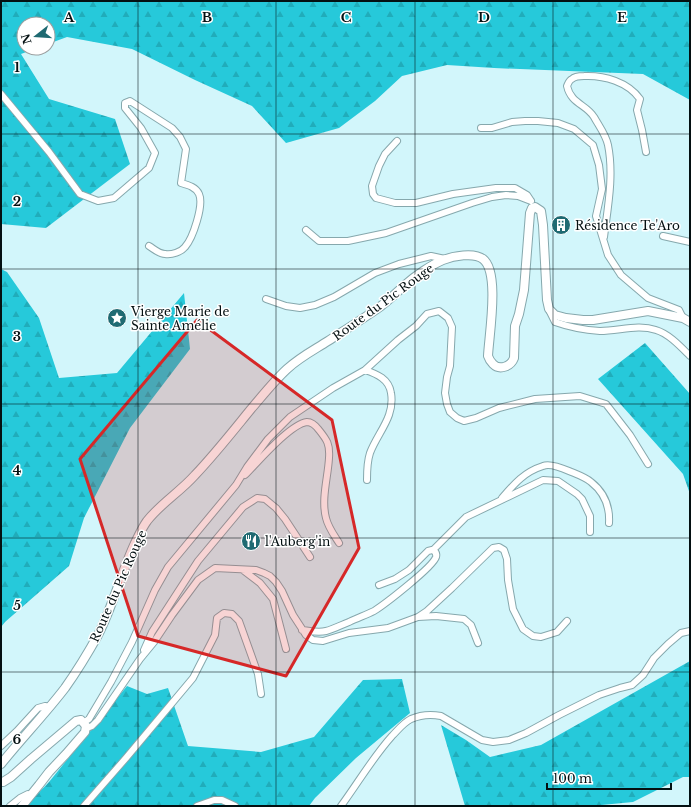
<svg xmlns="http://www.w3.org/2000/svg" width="691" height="807" font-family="'Libre Baskerville',serif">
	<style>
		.forest { fill: url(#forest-firs) }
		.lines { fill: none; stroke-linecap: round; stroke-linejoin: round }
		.minor-casing { stroke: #86a8ad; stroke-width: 8 }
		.tertiary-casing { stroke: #86a8ad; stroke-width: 10 }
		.minor { stroke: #fff; stroke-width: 6 }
		.tertiary { stroke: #fff; stroke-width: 8 }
		.marked { fill: #d62828; fill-opacity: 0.2; stroke: #d62828; stroke-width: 3; stroke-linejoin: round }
		.grid { fill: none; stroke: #041012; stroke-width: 1; stroke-opacity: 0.55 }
		.labels { text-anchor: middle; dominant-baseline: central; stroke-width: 3; stroke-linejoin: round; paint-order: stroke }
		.poi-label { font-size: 12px; fill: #041012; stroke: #fff; text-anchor: start }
		.street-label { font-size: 12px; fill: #041012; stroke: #fff }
		.grid-label { font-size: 13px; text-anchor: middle; font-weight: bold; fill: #041012; stroke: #fff; stroke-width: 3; stroke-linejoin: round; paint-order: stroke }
	</style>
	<defs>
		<pattern id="forest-firs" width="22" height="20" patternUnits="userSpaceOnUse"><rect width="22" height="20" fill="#26c9da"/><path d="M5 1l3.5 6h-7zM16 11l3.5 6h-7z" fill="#20acba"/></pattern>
	</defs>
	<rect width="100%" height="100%" fill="#d2f6fb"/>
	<!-- forest -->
	<path class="forest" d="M 1,1 L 690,1 L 690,100 L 643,74 L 494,68 L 447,65 L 402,76 L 375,101 L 339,128 L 286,143 L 252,106 L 195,80 L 132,49 L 67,37 L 48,44 L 48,24 L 24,24 L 24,48 L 37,48 L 21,54 L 49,99 L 115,119 L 130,164 L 46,228 L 1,224 Z
		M 1,269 L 7,272 L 39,318 L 59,378 L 117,373 L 184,293 L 190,349 L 130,428 L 84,518 L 69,566 L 5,622 L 1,627 Z
		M 645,343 L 690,394 L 690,494 L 683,474 L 598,379 Z
		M 690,661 L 690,777 L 683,777 L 633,802 L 591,806 L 465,806 L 441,725 L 466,740 L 490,757 L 541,745 Z
		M 402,679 L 410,713 L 356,758 L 315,798 L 309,806 L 26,806 L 49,782 L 127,686 L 147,694 L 168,688 L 188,746 L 261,752 L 314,737 L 363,680 Z"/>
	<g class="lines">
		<!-- minor casing -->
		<g class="minor-casing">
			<path id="minor" d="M 1,94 L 49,152 L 80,194 L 98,201 L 114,198 L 149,168 L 155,153 L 141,128 L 125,108 L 125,103 L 130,101 L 172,128 L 180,137 L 186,149 L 181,183 C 188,185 196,187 199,194 C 204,205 193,238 185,247 C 181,252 172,255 165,254 C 159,254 154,249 149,246
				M 481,128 L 492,128 L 512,122 L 525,121 L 538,121 L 558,123 L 574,129 L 593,145 L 599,165 L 602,189 L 596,216 L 608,255 L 621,275 L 648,298 L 679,310 L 683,318
				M 397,141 L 385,154 L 379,166 L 372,186 L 373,194 L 376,198 L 395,203 L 416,203 L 453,194 L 496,188 L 515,188 L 527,195 L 531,201
				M 306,230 L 319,241 L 348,241 L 386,233 L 472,203 L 492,197 L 506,195 L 518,196 L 531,201
				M 663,236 L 690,242
				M 604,237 C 608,206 614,175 608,145 C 606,135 599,126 594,117 C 586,104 571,104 567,86 C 568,84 569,80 572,79 C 575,76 580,76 584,76 C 604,75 628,82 640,99 L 637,110 L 642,130 L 646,152
				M 266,299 L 286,306 L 300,308 L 315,305 L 334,297 L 375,273 L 399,264 L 431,256 L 445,259
				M 550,312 L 555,322 C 569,327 585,330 600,331 C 619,331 638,324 656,330 C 669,334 680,346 690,356
				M 365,370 C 377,374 389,379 391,393 C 395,417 378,432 370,453 C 367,462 367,471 367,480
				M 245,475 C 257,463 290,424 307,422 C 312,422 316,426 319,430 C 327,440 330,444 329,458 C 328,477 321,499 326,518 C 328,527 334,535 339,543
				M 502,498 C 514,484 524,472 543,466 C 550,463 562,468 569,471 C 576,474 585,477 591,482 C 605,493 610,506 609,523
				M 433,550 L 466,517 L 543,480 L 558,481 L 577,494 L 582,499 L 590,516 L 590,532
				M 243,570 L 260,583 L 273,599 L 286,649
				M 418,617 L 436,616 L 464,619 L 471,625 L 478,643
				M 302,630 C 311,631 318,633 326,631 C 334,629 341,625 349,622 C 357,618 366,615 374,611 C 385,604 433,567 436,557 C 437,553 435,551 432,550 L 428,551 L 409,570 L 395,579 L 379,585
				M 144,650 L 152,632 L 198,561 L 243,507 L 257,498 L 265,499 L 276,508 L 285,519 L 310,557
				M 83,723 L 89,719 L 111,682 L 132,642 L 155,590 L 168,567 L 236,485 L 247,467 L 268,439 L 290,417 L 333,388 L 365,370 L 398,340 L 416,326 L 427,314 L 439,311 L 448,318 L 452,327 L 450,366 L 447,377 L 445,393 L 447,404 L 450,412 L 457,418 L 464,421 L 476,418 L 499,408 L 535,399 L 580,396 L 606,404 L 630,435 L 648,464
				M 87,728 L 92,726 L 98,720 L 140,659 L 154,642 L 172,615 L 198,580 L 215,568 L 256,570 L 264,573 L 270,576 L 276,582 L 282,591 L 293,615 L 306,635 L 313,640 L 323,641 L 349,633 L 388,628 L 418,617 L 427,611 L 452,588 L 493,548 L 499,547 L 504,550 L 507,559 L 508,580 L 513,609 L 523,629 L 533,636 L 541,637 L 557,632 L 567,621
				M 1,746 L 17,731 L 38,708 L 45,706 L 49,707
				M 10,806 L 20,798 L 28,794 L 31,795
				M 84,806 L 126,758 L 193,678 L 215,635 L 217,618 L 224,613 L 232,614 L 239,621 L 258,674 L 261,694
				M 197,806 L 214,800 L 222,800 L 235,806
				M 341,806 C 358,783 373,757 392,736 C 398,730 403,723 411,719 C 420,715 431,714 441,716 L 482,740 L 493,742 L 509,740 L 526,733 L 559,715 L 599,695 L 620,688 L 632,685 L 643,675 L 654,658 L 668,644 L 681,633 L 690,631"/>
		</g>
		<!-- tertiary casing -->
		<g class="tertiary-casing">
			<path id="tertiary" d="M 1,764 C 22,738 45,714 65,688 C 77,671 88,653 98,635 C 113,606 121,573 135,543 C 139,535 142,528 147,521 C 161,503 180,492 195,475 C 215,454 233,431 251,409 C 263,395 274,381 287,369 C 300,357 314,350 328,341 C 345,330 361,320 377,309 C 387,302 396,293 405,285 C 415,276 431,265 443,260 C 453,256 474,252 483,259 C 500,272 489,335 488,356 C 489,359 491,362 493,364 C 500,371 511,366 514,358 L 515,326 L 519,314 L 524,290 L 530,213 L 532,208 L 535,207 L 541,211 L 543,225 L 547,300 L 549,309 L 555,315 L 566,318 L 583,320 L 593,320 L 648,311 L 683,318 L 690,322
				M 1,782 L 3,782 L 11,777 L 31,759 L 76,721 L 81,720 L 86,726 L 85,732 L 66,754 L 49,772 L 39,785 L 22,806"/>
		</g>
		<!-- minor -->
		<use href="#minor" class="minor"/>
		<!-- tertiary -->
		<use href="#tertiary" class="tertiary"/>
	</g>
	<!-- marked area -->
	<path class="marked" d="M 197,320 L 332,420 L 359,548 L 286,676 L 138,636 L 80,459 Z"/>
	<!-- grid -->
	<path class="grid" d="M 138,1 L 138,806M 276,1 L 276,806M 415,1 L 415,806M 553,1 L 553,806M 1,134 L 690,134M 1,269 L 690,269M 1,404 L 690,404M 1,538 L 690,538M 1,672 L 690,672"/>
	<!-- icons -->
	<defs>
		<g id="building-disc" transform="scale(1)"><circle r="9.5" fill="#1f6a72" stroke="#fff"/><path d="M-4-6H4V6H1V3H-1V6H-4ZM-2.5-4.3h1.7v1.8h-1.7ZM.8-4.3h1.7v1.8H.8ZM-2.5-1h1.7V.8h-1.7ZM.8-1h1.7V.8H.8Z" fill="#fff"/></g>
		<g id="sight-disc" transform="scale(1)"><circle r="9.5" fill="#1f6a72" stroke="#fff"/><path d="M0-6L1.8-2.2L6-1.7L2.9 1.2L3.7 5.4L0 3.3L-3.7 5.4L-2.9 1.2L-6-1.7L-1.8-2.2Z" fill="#fff"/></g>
		<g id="restaurant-disc" transform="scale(1)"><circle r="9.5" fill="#1f6a72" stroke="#fff"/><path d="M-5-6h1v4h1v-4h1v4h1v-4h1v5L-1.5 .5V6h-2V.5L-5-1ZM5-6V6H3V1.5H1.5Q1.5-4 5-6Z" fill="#fff"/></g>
	</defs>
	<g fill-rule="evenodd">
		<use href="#building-disc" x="561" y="225"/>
		<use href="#sight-disc" x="117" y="318"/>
		<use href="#restaurant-disc" x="251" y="541"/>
	</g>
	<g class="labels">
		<!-- poi labels -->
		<g class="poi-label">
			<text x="575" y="225">Résidence Te'Aro</text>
			<text x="131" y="311">Vierge Marie de<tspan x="131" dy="14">Sainte Amélie</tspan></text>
			<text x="265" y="541">l'Auberg'in</text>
		</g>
		<!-- street labels -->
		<g class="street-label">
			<text transform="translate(383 302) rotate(-36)">Route du Pic Rouge</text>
			<text transform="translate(118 586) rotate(-66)">Route du Pic Rouge</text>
		</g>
	</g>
	<g class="grid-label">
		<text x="69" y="22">A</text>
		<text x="207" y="22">B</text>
		<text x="346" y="22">C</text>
		<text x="484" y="22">D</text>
		<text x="622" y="22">E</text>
		<text x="17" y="72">1</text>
		<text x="17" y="206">2</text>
		<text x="17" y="341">3</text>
		<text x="17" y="475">4</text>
		<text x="17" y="610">5</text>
		<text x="17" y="744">6</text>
	</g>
	<!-- border -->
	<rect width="691" height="807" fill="none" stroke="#041012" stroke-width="4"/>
	<!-- north arrow -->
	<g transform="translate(36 36) rotate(253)"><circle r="19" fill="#ffffff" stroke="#9b9fa0"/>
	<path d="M0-3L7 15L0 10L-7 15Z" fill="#1f6a72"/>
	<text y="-6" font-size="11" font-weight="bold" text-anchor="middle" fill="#041012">N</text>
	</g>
	<!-- scale -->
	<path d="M547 783v6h124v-6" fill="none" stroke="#041012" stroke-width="2"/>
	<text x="553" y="783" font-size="12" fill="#041012" stroke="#ffffff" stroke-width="3" paint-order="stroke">100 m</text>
</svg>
